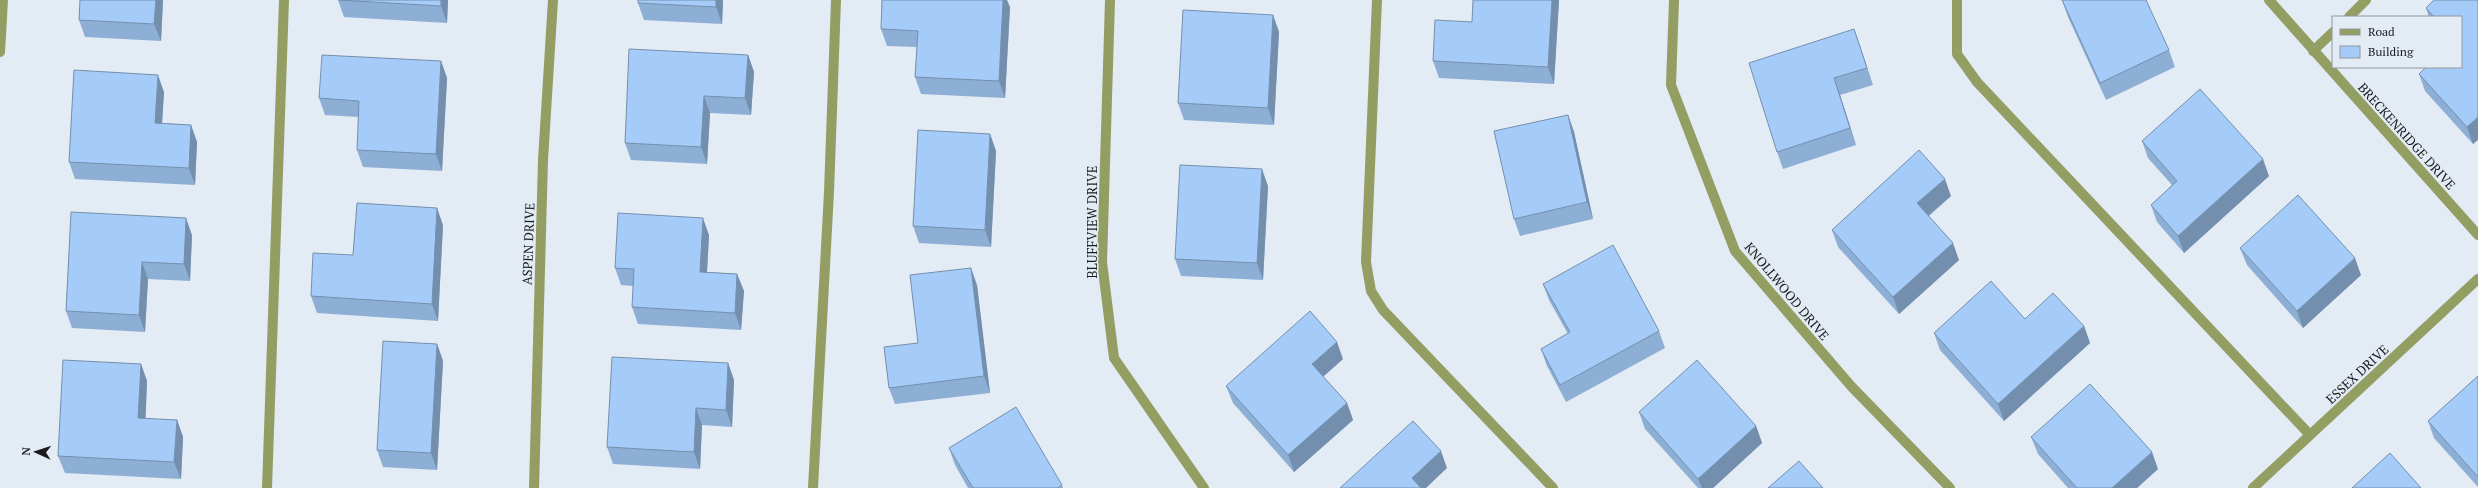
<svg xmlns="http://www.w3.org/2000/svg" width="2478" height="488" font-family="'PT Serif',serif">
	<style>
		.lines { fill: none; stroke-linecap: round; stroke-linejoin: round }
		.minor { stroke: #929e62; stroke-width: 10 }
		.wall { fill: #8eafd5 }
		.shaded-wall { fill: #748fae }
		.building { fill: #a5ccf8; stroke: #748fae }
		.labels { text-anchor: middle; dominant-baseline: central; stroke-width: 3; stroke-linejoin: round; paint-order: stroke }
		.street-label { font-size: 13px; fill: #191b1f; stroke: #e3ebf4 }
	</style>
	<rect width="100%" height="100%" fill="#e3ebf4"/>
	<g class="lines">
		<!-- minor -->
		<path class="minor" d="M 1110,0 L 1102,262 L 1114,358 L 1204,488
			M 1377,0 L 1366,262 L 1371,291 L 1383,310 L 1553,488
			M 1674,0 L 1671,85 L 1735,251 L 1851,386 L 1950,488
			M 1957,0 L 1957,54 L 1977,82 L 2310,435
			M 2269,0 L 2478,235
			M 2349,17 L 2366,0
			M 2313,51 L 2333,32
			M 0,52 L 3,0
			M 267,488 L 284,0
			M 534,488 L 543,160 L 553,0
			M 813,488 L 829,192 L 836,0
			M 2253,488 L 2478,279"/>
	</g>
	<!-- wall -->
	<path class="wall" d="M 80,0 L 163,0 L 161,41 L 85,37 L 79,20 Z
		M 338,0 L 448,0 L 447,23 L 344,17 Z
		M 723,0 L 722,24 L 644,20 L 638,3 Z
		M 1559,0 L 1554,84 L 1439,78 L 1433,61 L 1472,22 Z
		M 2062,0 L 2169,50 L 2175,67 L 2106,100 L 2068,17 Z
		M 2478,1 L 2473,144 L 2425,91 L 2419,74 L 2461,67 L 2461,17 L 2429,17 L 2426,8 Z
		M 1010,7 L 1005,98 L 921,94 L 915,77 L 917,47 L 887,46 L 881,29 Z
		M 1273,15 L 1279,32 L 1274,125 L 1184,120 L 1178,103 Z
		M 1854,29 L 1873,85 L 1840,95 L 1856,145 L 1783,169 L 1777,152 Z
		M 748,55 L 754,72 L 751,115 L 710,113 L 707,164 L 631,160 L 625,143 Z
		M 441,61 L 447,78 L 442,171 L 363,167 L 357,150 L 359,117 L 325,115 L 319,98 Z
		M 164,92 L 162,123 L 191,125 L 197,142 L 195,185 L 75,179 L 69,162 Z
		M 1568,115 L 1574,132 L 1593,219 L 1520,236 L 1514,219 Z
		M 990,134 L 996,151 L 991,247 L 919,243 L 913,226 Z
		M 2142,141 L 2269,176 L 2184,253 L 2157,222 L 2151,205 L 2172,185 L 2148,158 Z
		M 1268,186 L 1263,280 L 1181,276 L 1175,259 Z
		M 1951,196 L 1929,216 L 1959,260 L 1899,314 L 1838,247 L 1832,230 Z
		M 71,212 L 192,235 L 190,281 L 148,279 L 145,332 L 72,328 L 66,311 Z
		M 443,225 L 438,321 L 317,313 L 311,296 L 353,255 Z
		M 709,235 L 707,272 L 737,274 L 744,291 L 741,330 L 638,324 L 632,307 L 633,286 L 621,285 L 615,268 Z
		M 2240,248 L 2361,275 L 2303,328 L 2247,265 Z
		M 1543,284 L 1659,331 L 1665,348 L 1566,402 L 1547,366 L 1541,349 L 1568,334 L 1549,300 Z
		M 977,285 L 990,393 L 895,404 L 889,388 L 918,343 Z
		M 2025,319 L 2084,326 L 2090,343 L 2004,421 L 1940,350 L 1934,333 Z
		M 437,344 L 443,361 L 437,470 L 383,467 L 377,450 Z
		M 1343,359 L 1323,377 L 1347,403 L 1353,420 L 1294,472 L 1233,403 L 1226,386 Z
		M 728,363 L 734,380 L 732,427 L 702,425 L 700,469 L 613,464 L 607,447 Z
		M 141,364 L 147,381 L 145,419 L 177,420 L 183,437 L 181,479 L 65,473 L 58,456 Z
		M 2478,376 L 2478,487 L 2434,438 L 2428,421 Z
		M 1639,412 L 1756,426 L 1762,443 L 1713,488 L 1698,488 L 1645,429 Z
		M 2031,437 L 2158,469 L 2137,488 L 2068,488 L 2038,454 Z
		M 949,448 L 1062,485 L 1063,488 L 968,488 L 955,465 Z"/>
	<!-- shaded-wall -->
	<path class="shaded-wall" d="M 156,0 L 163,0 L 161,41 L 154,24 Z
		M 441,0 L 448,0 L 447,23 L 441,6 Z
		M 716,0 L 723,0 L 722,24 L 716,7 Z
		M 1003,0 L 1007,0 L 1010,7 L 1005,98 L 999,81 Z
		M 1552,0 L 1559,0 L 1554,84 L 1548,67 Z
		M 1273,15 L 1279,32 L 1274,125 L 1268,108 Z
		M 1854,29 L 1860,46 L 1873,85 L 1867,68 Z
		M 748,55 L 754,72 L 751,115 L 745,98 Z
		M 441,61 L 447,78 L 442,171 L 436,154 Z
		M 158,75 L 164,92 L 161,140 L 155,123 Z
		M 1834,78 L 1840,95 L 1856,145 L 1850,128 Z
		M 704,96 L 710,113 L 707,164 L 701,147 Z
		M 1568,115 L 1574,132 L 1593,219 L 1587,202 Z
		M 2478,117 L 2478,140 L 2473,144 L 2467,127 Z
		M 191,125 L 197,142 L 195,185 L 189,168 Z
		M 990,134 L 996,151 L 991,247 L 985,230 Z
		M 2263,159 L 2269,176 L 2184,253 L 2178,236 Z
		M 1262,169 L 1268,186 L 1263,280 L 1257,263 Z
		M 1945,179 L 1951,196 L 1923,220 L 1917,203 Z
		M 437,208 L 443,225 L 438,321 L 432,304 Z
		M 186,218 L 192,235 L 190,281 L 184,264 Z
		M 703,218 L 709,235 L 706,289 L 700,272 Z
		M 1953,243 L 1959,260 L 1899,314 L 1893,297 Z
		M 2355,258 L 2361,275 L 2303,328 L 2297,311 Z
		M 142,262 L 148,279 L 145,332 L 139,315 Z
		M 971,268 L 977,285 L 990,393 L 984,376 Z
		M 737,274 L 744,291 L 741,330 L 735,313 Z
		M 2084,326 L 2090,343 L 2004,421 L 1998,404 Z
		M 1337,342 L 1343,359 L 1318,381 L 1312,364 Z
		M 437,344 L 443,361 L 437,470 L 431,453 Z
		M 728,363 L 734,380 L 732,427 L 726,410 Z
		M 141,364 L 147,381 L 145,435 L 138,418 Z
		M 1347,403 L 1353,420 L 1294,472 L 1288,455 Z
		M 696,408 L 702,425 L 700,469 L 694,452 Z
		M 177,420 L 183,437 L 181,479 L 174,462 Z
		M 1756,426 L 1762,443 L 1713,488 L 1702,488 L 1698,479 Z
		M 1441,451 L 1447,468 L 1426,488 L 1416,488 L 1412,478 Z
		M 2152,452 L 2158,469 L 2137,488 L 2112,488 Z"/>
	<!-- building -->
	<path class="building" d="M 80,0 L 156,0 L 154,24 L 79,20 Z
		M 338,0 L 441,0 L 441,6 Z
		M 638,0 L 716,0 L 716,7 L 638,3 Z
		M 882,0 L 1003,0 L 999,81 L 915,77 L 918,31 L 881,29 Z
		M 1473,0 L 1552,0 L 1548,67 L 1433,61 L 1435,20 L 1472,22 Z
		M 2063,0 L 2146,0 L 2169,50 L 2100,83 L 2062,0 Z
		M 2434,0 L 2477,0 L 2478,1 L 2478,117 L 2467,127 L 2419,74 L 2426,67 L 2461,67 L 2461,17 L 2434,17 L 2426,8 Z
		M 1183,10 L 1273,15 L 1268,108 L 1178,103 Z
		M 1854,29 L 1867,68 L 1834,78 L 1850,128 L 1777,152 L 1749,63 Z
		M 629,49 L 748,55 L 745,98 L 704,96 L 701,147 L 625,143 Z
		M 322,55 L 441,61 L 436,154 L 357,150 L 359,101 L 319,98 Z
		M 74,70 L 158,75 L 155,123 L 191,125 L 189,168 L 69,162 Z
		M 2200,89 L 2263,159 L 2178,236 L 2151,205 L 2177,181 L 2142,141 Z
		M 1568,115 L 1587,202 L 1514,219 L 1494,131 Z
		M 918,130 L 990,134 L 985,230 L 913,226 Z
		M 1919,150 L 1945,179 L 1917,203 L 1953,243 L 1893,297 L 1832,230 Z
		M 1180,165 L 1262,169 L 1257,263 L 1175,259 Z
		M 2298,195 L 2355,258 L 2297,311 L 2240,248 Z
		M 357,203 L 437,208 L 432,304 L 311,296 L 313,253 L 353,255 Z
		M 71,212 L 186,218 L 184,264 L 142,262 L 139,315 L 66,311 Z
		M 618,213 L 703,218 L 700,272 L 737,274 L 735,313 L 632,307 L 634,269 L 615,268 Z
		M 1613,245 L 1659,331 L 1560,385 L 1541,349 L 1570,332 L 1543,284 Z
		M 971,268 L 984,376 L 889,388 L 884,347 L 918,343 L 910,275 Z
		M 1991,281 L 2025,319 L 2053,293 L 2084,326 L 1998,404 L 1934,333 Z
		M 1310,311 L 1337,342 L 1312,364 L 1347,403 L 1288,455 L 1226,386 Z
		M 383,341 L 437,344 L 431,453 L 377,450 Z
		M 612,357 L 728,363 L 726,410 L 696,408 L 694,452 L 607,447 Z
		M 63,360 L 141,364 L 138,418 L 177,420 L 174,462 L 58,456 Z
		M 1697,360 L 1756,426 L 1698,479 L 1639,412 Z
		M 2478,376 L 2478,477 L 2428,421 Z
		M 2090,384 L 2152,452 L 2112,488 L 2077,488 L 2031,437 Z
		M 1016,407 L 1062,485 L 1058,488 L 973,488 L 949,448 Z
		M 1413,421 L 1441,451 L 1412,478 L 1421,488 L 1340,488 Z
		M 2390,453 L 2421,488 L 2352,488 Z
		M 1799,461 L 1823,488 L 1768,488 Z"/>
	<g class="labels">
		<!-- street labels -->
		<g class="street-label">
			<text transform="translate(2407 136) rotate(48)">BRECKENRIDGE DRIVE</text>
			<text transform="translate(1092 222) rotate(-90)">BLUFFVIEW DRIVE</text>
			<text transform="translate(528 244) rotate(-88)">ASPEN DRIVE</text>
			<text transform="translate(1787 291) rotate(50)">KNOLLWOOD DRIVE</text>
			<text transform="translate(2357 374) rotate(-43)">ESSEX DRIVE</text>
		</g>
	</g>
	<!-- legend -->
	<rect x="2332" y="16" width="130" height="52" fill="#e3ebf4" stroke="#92989f"/>
	<rect x="2340" y="29" width="20" height="6" fill="#929e62" stroke="#92989f"/>
	<text x="2368" y="36" font-size="12" fill="#191b1f">Road</text>
	<rect x="2340" y="46" width="20" height="12" fill="#a5ccf8" stroke="#92989f"/>
	<text x="2368" y="56" font-size="12" fill="#191b1f">Building</text>
	<!-- north arrow -->
	<g transform="translate(36 452) rotate(273)" stroke="#e3ebf4" stroke-width="3" paint-order="stroke">
	<path d="M0-3L7 15L0 10L-7 15Z" fill="#191b1f"/>
	<text y="-6" font-size="11" font-weight="bold" text-anchor="middle" fill="#191b1f">N</text>
	</g>
</svg>
